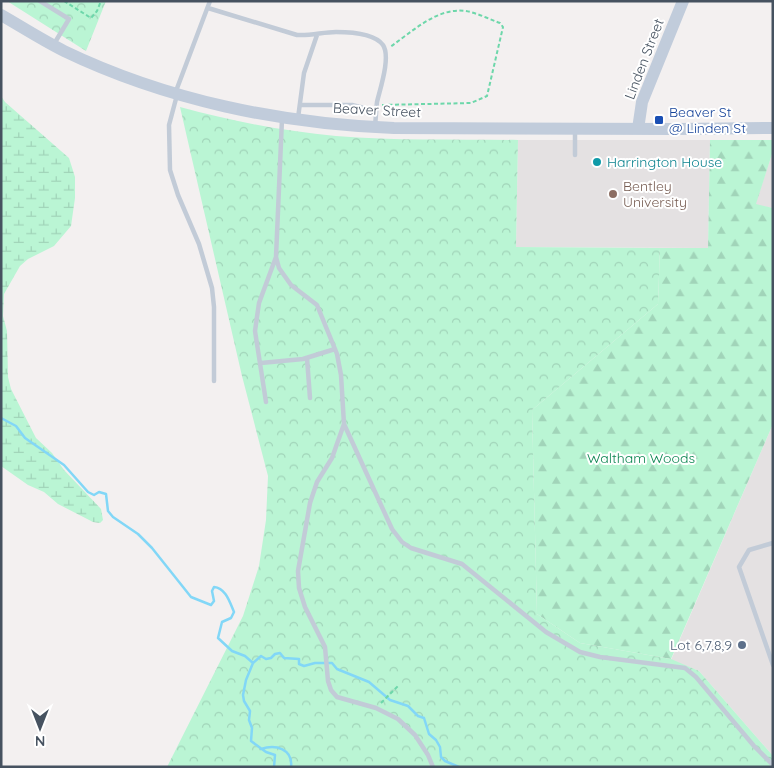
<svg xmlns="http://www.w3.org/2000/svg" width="774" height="768" font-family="Quicksand,sans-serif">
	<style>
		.education { fill: #e4e1e2 }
		.forest { fill: url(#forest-firs) }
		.wetland { fill: url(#wetland-marsh) }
		.park { fill: url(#park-crowns) }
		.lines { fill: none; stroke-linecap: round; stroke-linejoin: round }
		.stream { stroke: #82d7f7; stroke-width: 2.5 }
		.path { stroke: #6dd7aa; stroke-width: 2; stroke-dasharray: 4 2.5; stroke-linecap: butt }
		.lane { stroke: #c2cbd7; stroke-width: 4.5 }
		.secondary { stroke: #c1ccdb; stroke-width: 12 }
		.transit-dot { fill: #1a4fb4; stroke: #fff; stroke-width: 2 }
		.culture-dot { fill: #0f9aa8; stroke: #fff; stroke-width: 2 }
		.education-dot { fill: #8d6e63; stroke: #fff; stroke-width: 2 }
		.service-dot { fill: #5c6f8a; stroke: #fff; stroke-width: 2 }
		.labels { text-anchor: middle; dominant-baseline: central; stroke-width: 4; stroke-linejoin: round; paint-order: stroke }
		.street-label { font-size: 14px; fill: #465260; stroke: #fff }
		.transit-label { font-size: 14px; fill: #164399; stroke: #fff; text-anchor: start }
		.culture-label { font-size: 14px; fill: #0d838f; stroke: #fff; text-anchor: start }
		.education-label { font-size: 14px; fill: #785e54; stroke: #fff; text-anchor: start }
		.park-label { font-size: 14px; fill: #0c8651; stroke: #fff }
		.service-label { font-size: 14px; fill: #4e5e75; stroke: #fff; text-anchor: end }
	</style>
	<defs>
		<pattern id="forest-firs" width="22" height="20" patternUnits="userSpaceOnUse" patternTransform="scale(1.25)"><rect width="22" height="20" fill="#baf5d4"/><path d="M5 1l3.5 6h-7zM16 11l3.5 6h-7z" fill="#a1d4b9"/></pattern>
		<pattern id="wetland-marsh" width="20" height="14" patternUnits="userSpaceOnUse" patternTransform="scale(1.25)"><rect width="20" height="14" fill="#baf5d4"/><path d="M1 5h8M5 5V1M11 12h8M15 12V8" fill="none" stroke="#a1d4b9"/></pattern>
		<pattern id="park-crowns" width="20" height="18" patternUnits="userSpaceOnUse" patternTransform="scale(1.25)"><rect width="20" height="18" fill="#baf5d4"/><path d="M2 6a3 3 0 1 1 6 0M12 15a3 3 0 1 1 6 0" fill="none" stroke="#a1d4b9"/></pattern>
	</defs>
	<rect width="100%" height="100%" fill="#f3f0f0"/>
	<!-- education -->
	<path class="education" d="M 518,140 L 710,140 L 708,248 L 516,247 Z
		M 773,151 L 773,208 L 755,205 Z
		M 773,424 L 773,756 L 699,671 L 671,660 Z"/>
	<!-- forest -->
	<path class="forest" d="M 710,140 L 773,140 L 773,151 L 756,204 L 773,208 L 773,424 L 671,659 L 580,643 L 537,614 L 532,410 L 658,304 L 660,248 L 708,248 Z"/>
	<!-- wetland -->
	<path class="wetland" d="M 1,96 L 5,102 L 69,158 L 75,177 L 75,198 L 71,226 L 54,246 L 28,259 L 20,266 L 4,294 L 3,316 L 7,331 L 8,377 L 11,389 L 36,438 L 52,453 L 64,470 L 101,509 L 103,520 L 100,523 L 93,522 L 58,504 L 44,492 L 28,485 L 1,466 Z"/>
	<!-- park -->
	<path class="park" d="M 7,1 L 106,1 L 86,51 Z
		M 180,107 C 231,121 283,131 336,136 C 397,141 458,139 518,140 L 516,247 L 660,248 L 658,304 L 532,410 L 537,614 L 580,643 L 671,659 L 699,671 L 773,756 L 773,767 L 167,767 L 243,616 L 259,566 L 266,520 L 268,476 L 242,376 Z"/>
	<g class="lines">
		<!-- stream -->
		<path class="stream" d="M 1,418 L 16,426 L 25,438 L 64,465 L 88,492 L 94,495 L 99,492 L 106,494 L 108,511 L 113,517 L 138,534 L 152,548 L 191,597 L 211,605 L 214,601 L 212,591 L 214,587 C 226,588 230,603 234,612 L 231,618 L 222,622 L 218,638 L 232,651 L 245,656 L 253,663 L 261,656 L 266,659 L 271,658 L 275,654 L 280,653 L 284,658 L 299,659 L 299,664 L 304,666 L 315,663 L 332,663 L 337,669 L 369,682 L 390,700 L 408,706 L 418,716 L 424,718 L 429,734 L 436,740 L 440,747 L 441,757 L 445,761 L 459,767
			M 253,663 L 246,680 L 243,695 L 244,701 L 250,711 L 249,720 L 252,728 L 251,741 L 266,752 L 275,755 L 274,767
			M 261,749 C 276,744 293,749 291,767"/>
		<!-- path -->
		<path class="path" d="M 64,1 L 91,18 L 97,11 L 101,1
			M 382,105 L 471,103 L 487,96 L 503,27 L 500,23 C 489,19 477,13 466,11 C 437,7 412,32 390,47
			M 381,703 L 398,686"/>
		<!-- lane -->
		<path class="lane" d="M 40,1 L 69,19 L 54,44
			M 208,8 L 297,35 C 311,36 323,32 336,32 C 349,32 374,33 383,45 C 391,57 380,89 377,102 C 376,110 376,118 375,125
			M 176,91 L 210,1
			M 177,95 L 169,125 L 170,170 L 178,195 L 199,244 L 212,288 L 214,307 L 214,381
			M 301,105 L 352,105 L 376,111
			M 298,118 L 304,73 L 317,35
			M 575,155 L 575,130
			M 276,257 L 279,268 L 291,285 L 317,305 L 337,354 L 341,375 L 344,424 L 332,458 L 317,482 L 310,503 L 298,571 L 299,588 L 305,607 L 325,647 L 328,681 L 331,690 L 337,697 L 376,708 L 398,719 L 415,735 L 428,755 L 433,767
			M 307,358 L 310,398
			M 261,363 L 303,359 L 335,349
			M 266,402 L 255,331 L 259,303 L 276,257 L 282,119
			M 344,424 L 392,529 L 402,542 L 411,548 L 462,564 L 546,632 L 580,652 L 600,657 L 685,668 L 696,677 L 754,746 L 773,765
			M 773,543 L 749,550 L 739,567 L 773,665"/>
		<!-- secondary -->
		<path class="secondary" d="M 1,15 C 22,27 42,40 64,51 C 166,100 281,124 394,128 L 677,129 L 773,128
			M 638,129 L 642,102 L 683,1"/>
	</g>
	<!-- markers -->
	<rect class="transit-dot" x="654" y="115" width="10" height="10" rx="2.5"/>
	<circle class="culture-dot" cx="597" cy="162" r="5"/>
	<circle class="education-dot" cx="613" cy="194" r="5"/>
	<circle class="service-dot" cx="742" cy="645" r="5"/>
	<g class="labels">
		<!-- street labels -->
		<g class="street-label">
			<text transform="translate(644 59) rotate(-69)">Linden Street</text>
			<text transform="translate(377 110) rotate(3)">Beaver Street</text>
		</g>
		<!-- transit labels -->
		<g class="transit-label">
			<text x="669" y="112">Beaver St<tspan x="669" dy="16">@ Linden St</tspan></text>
		</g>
		<!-- culture labels -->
		<g class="culture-label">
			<text x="607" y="162">Harrington House</text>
		</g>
		<!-- education labels -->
		<g class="education-label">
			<text x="623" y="186">Bentley<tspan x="623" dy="16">University</tspan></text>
		</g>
		<!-- park labels -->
		<g class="park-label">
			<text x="641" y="458">Waltham Woods</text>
		</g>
		<!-- service labels -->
		<g class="service-label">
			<text x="732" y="645">Lot 6,7,8,9</text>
		</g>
	</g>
	<!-- border -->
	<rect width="774" height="768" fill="none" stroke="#465260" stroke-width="5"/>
	<!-- north arrow -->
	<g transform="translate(40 728) rotate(180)" stroke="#ffffff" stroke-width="4" paint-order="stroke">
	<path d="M0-4L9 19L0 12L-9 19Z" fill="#465260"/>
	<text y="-8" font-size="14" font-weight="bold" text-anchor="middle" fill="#465260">N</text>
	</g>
</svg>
